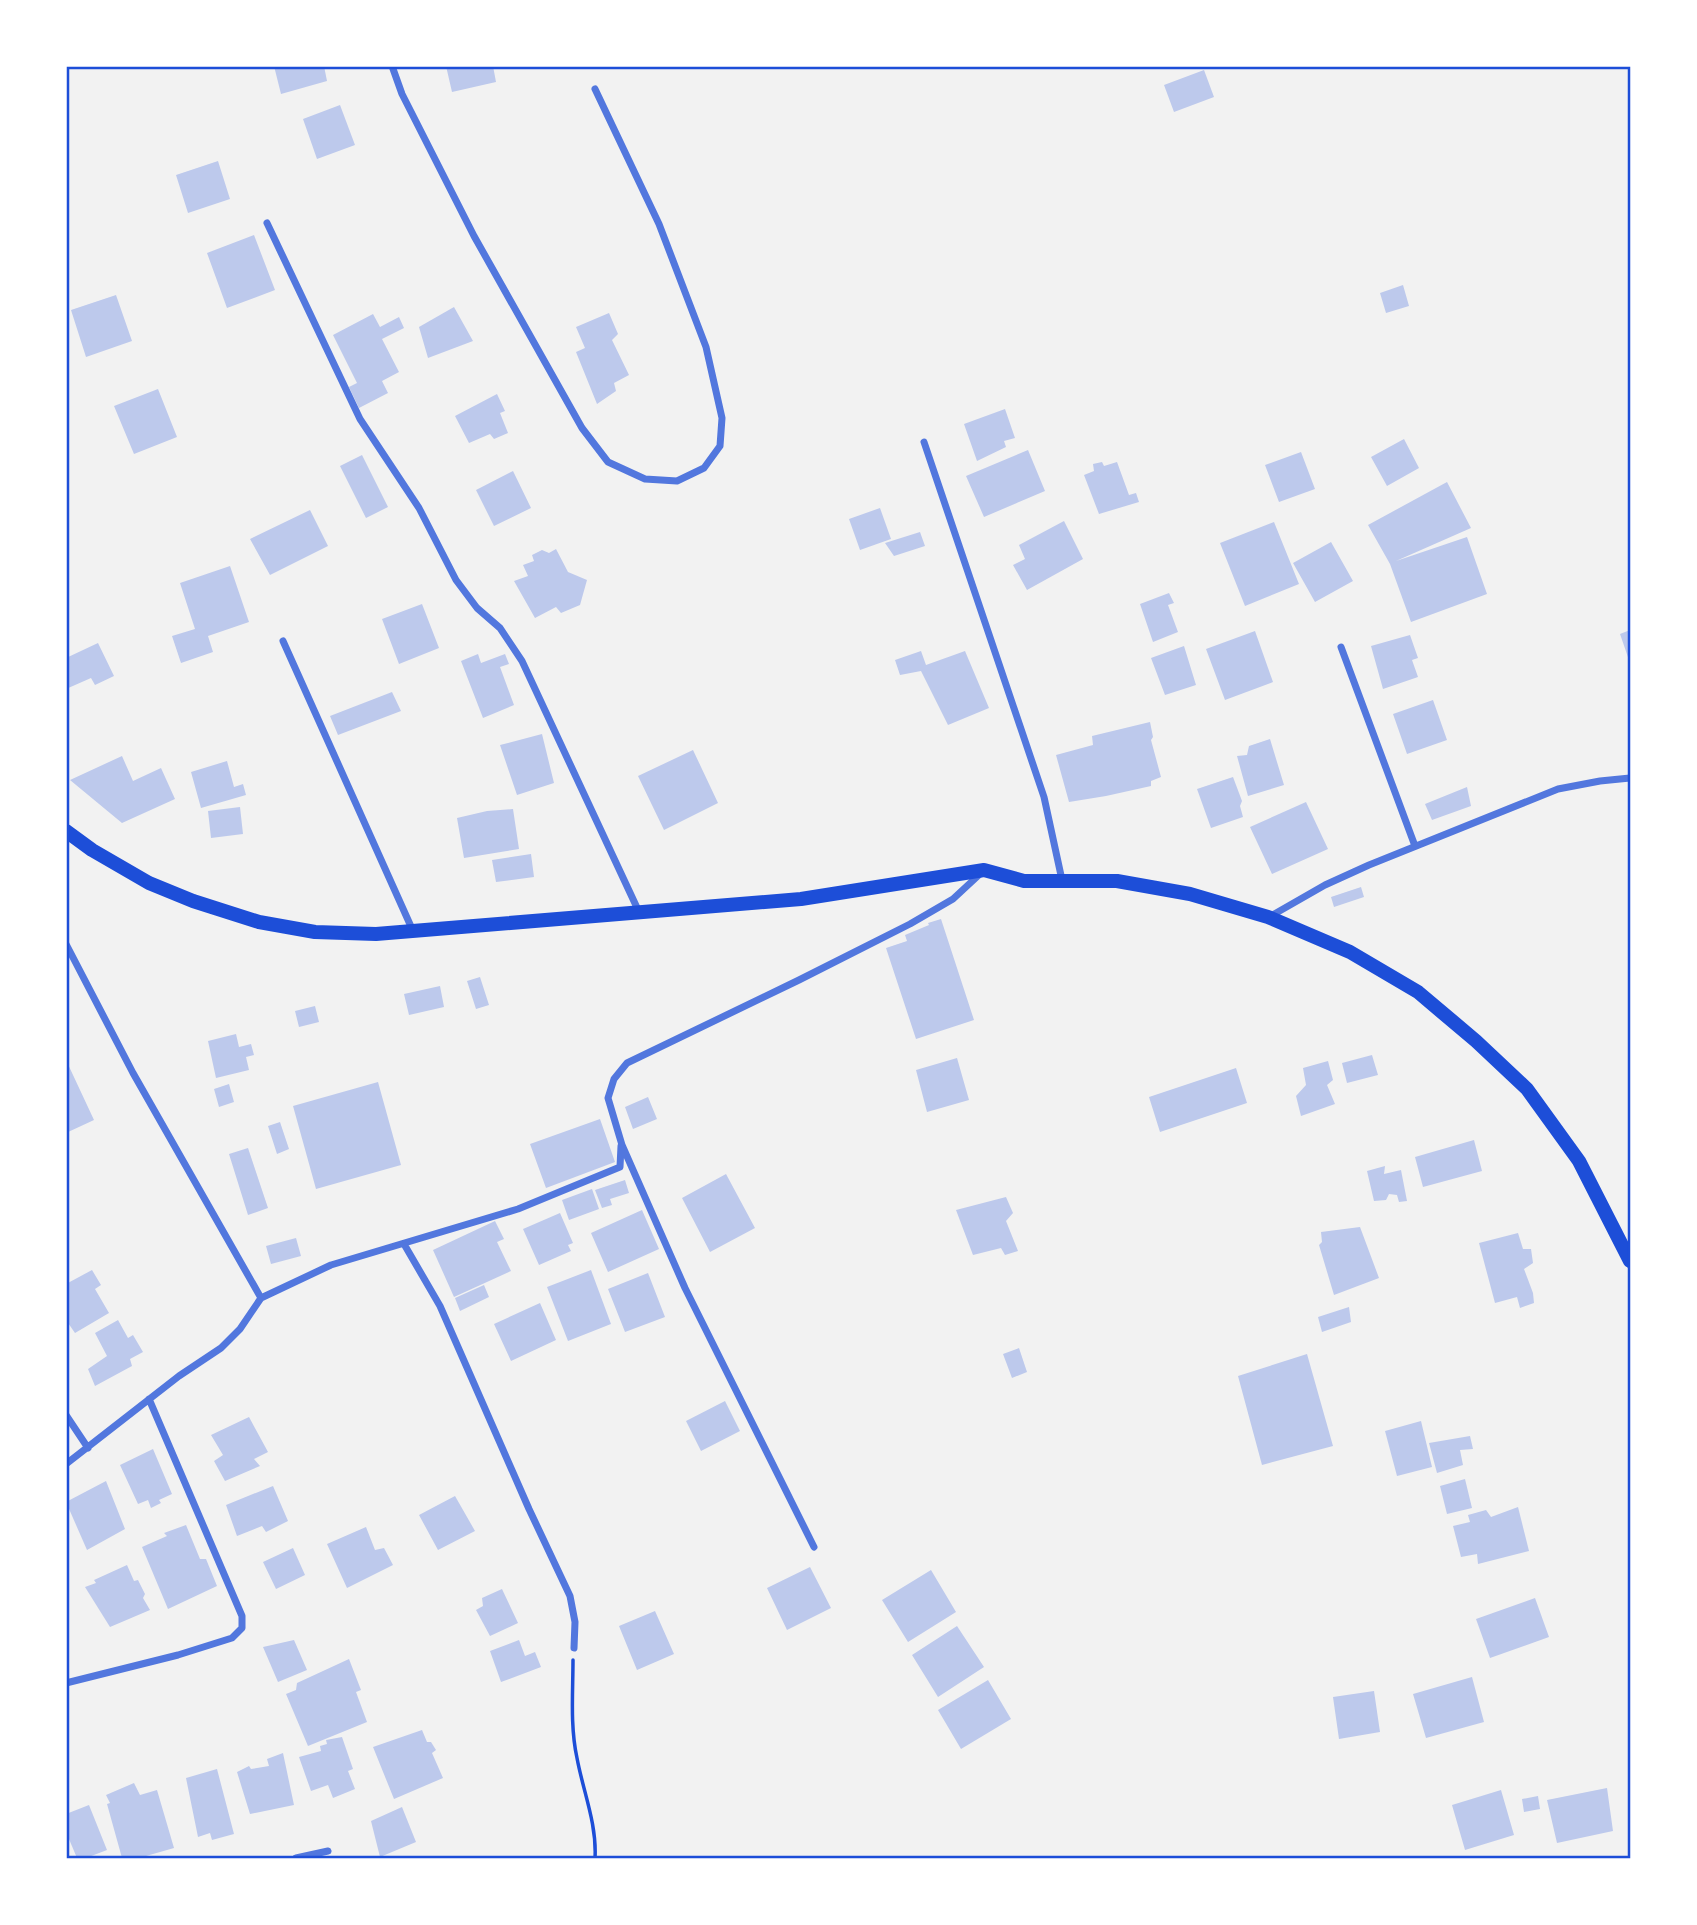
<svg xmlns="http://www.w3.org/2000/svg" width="1697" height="1925" font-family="'Playfair Display',serif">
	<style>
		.building { fill: #bdc9ec }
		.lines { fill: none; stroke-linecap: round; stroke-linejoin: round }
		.path { stroke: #1d4ed8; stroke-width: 3.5 }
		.minor { stroke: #5277de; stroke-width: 7 }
		.secondary { stroke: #1d4ed8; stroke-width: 14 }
		.neatline { fill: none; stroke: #1d4ed8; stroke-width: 2.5 }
	</style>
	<rect width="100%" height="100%" fill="#f2f2f2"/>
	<!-- building -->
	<path class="building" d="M 274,66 L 324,66 L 327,81 L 281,94 Z
		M 446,66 L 493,66 L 496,82 L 452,92 Z
		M 1204,70 L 1214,97 L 1174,112 L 1164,85 Z
		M 340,105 L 355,145 L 317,159 L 303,119 Z
		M 218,161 L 230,199 L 188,213 L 176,175 Z
		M 254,235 L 275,290 L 227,308 L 207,253 Z
		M 1403,285 L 1409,306 L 1386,313 L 1380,293 Z
		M 116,295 L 132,341 L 86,357 L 71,310 Z
		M 454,307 L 473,341 L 428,358 L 419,327 Z
		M 609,313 L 618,334 L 612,340 L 629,375 L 614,383 L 616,391 L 597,404 L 576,352 L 585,348 L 576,327 Z
		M 373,314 L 380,327 L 399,317 L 404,328 L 382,339 L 399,372 L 382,381 L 388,393 L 359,408 L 349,387 L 357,383 L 333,335 Z
		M 158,389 L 177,437 L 134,454 L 114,406 Z
		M 497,394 L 505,411 L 500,413 L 508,433 L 494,439 L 490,434 L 469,443 L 455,416 Z
		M 1005,409 L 1015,438 L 1004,441 L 1006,447 L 977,461 L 964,424 Z
		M 1404,439 L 1419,468 L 1387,486 L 1371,457 Z
		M 1028,450 L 1045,491 L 984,517 L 966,476 Z
		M 1301,452 L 1315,489 L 1279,502 L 1265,465 Z
		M 362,455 L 388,507 L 366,518 L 340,466 Z
		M 1102,462 L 1104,466 L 1117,462 L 1129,495 L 1136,493 L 1139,502 L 1099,514 L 1084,475 L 1094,471 L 1093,464 Z
		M 513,471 L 531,508 L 494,526 L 476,490 Z
		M 1447,482 L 1471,528 L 1396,561 L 1467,537 L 1487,594 L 1411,622 L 1390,564 L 1368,525 Z
		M 880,508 L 891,539 L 860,550 L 849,519 Z
		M 310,510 L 328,546 L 270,575 L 250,539 Z
		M 1064,521 L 1083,559 L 1027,590 L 1013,565 L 1025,559 L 1019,545 Z
		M 1274,522 L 1299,584 L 1245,606 L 1220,543 Z
		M 920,532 L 925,546 L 894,556 L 885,543 Z
		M 1331,542 L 1353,581 L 1315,602 L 1293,563 Z
		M 556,549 L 568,572 L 587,580 L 580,605 L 561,613 L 556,607 L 535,618 L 514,581 L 528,576 L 523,565 L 534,561 L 532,555 L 542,550 L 549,553 Z
		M 230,566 L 249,622 L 208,636 L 213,652 L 181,663 L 172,636 L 195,629 L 180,583 Z
		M 1169,593 L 1174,603 L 1168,605 L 1178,632 L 1153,642 L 1140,604 Z
		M 422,604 L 439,648 L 399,664 L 382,619 Z
		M 1630,630 L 1630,663 L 1620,634 Z
		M 1255,631 L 1273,682 L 1225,700 L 1206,649 Z
		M 1410,635 L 1418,658 L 1412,660 L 1418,677 L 1383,689 L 1371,646 Z
		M 98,643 L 114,676 L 95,685 L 91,678 L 66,689 L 66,658 Z
		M 1184,646 L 1196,685 L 1165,695 L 1151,658 Z
		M 921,651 L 926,665 L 965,651 L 989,708 L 948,725 L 921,671 L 900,675 L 895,660 Z
		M 478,654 L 481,663 L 505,654 L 509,664 L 500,667 L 514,705 L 483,718 L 461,661 Z
		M 392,692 L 401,711 L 338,735 L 330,716 Z
		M 1433,700 L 1447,740 L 1407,754 L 1393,714 Z
		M 1150,722 L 1153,737 L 1151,740 L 1161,777 L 1151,781 L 1151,786 L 1106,796 L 1069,802 L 1056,755 L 1093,745 L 1092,736 Z
		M 542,734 L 554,783 L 517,795 L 500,745 Z
		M 1270,739 L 1284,785 L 1248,796 L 1237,756 L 1247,755 L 1249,746 Z
		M 693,750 L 718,803 L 664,830 L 638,776 Z
		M 122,756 L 133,781 L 161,768 L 175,799 L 122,823 L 70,780 Z
		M 227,761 L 234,787 L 243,784 L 246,795 L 201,808 L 191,772 Z
		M 1233,777 L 1242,801 L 1240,806 L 1243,817 L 1211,828 L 1197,789 Z
		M 1467,787 L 1471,806 L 1432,820 L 1425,804 Z
		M 1306,802 L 1328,849 L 1272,874 L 1250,827 Z
		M 240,807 L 243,834 L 211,838 L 208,811 Z
		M 513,809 L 519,849 L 464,858 L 457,818 L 487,811 Z
		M 531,854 L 534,877 L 496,882 L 492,860 Z
		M 1361,887 L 1364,897 L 1334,907 L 1331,897 Z
		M 941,919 L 974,1020 L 916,1039 L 886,948 L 907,941 L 905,935 L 929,925 L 928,923 Z
		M 480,977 L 489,1005 L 476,1009 L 467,981 Z
		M 440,986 L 444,1007 L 409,1015 L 404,994 Z
		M 315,1006 L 319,1022 L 299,1027 L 295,1011 Z
		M 236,1034 L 239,1047 L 251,1044 L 254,1055 L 246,1057 L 249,1070 L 216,1078 L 208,1041 Z
		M 1372,1055 L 1378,1075 L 1347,1083 L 1342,1063 Z
		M 957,1058 L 969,1100 L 927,1112 L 916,1070 Z
		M 66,1060 L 94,1120 L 66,1133 Z
		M 1328,1061 L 1333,1080 L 1327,1085 L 1335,1104 L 1301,1116 L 1296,1096 L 1306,1085 L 1303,1068 Z
		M 1236,1068 L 1247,1103 L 1160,1132 L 1149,1097 Z
		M 378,1082 L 401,1165 L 316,1189 L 293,1106 Z
		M 229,1084 L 234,1102 L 219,1107 L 214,1089 Z
		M 648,1097 L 657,1119 L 633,1129 L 625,1107 Z
		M 600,1119 L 615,1162 L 546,1188 L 530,1144 Z
		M 280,1122 L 289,1149 L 277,1154 L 268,1126 Z
		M 1474,1140 L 1482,1171 L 1423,1187 L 1415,1157 Z
		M 248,1148 L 268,1208 L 248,1215 L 229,1154 Z
		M 1385,1166 L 1384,1174 L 1401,1170 L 1407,1201 L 1399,1202 L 1397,1195 L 1389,1194 L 1386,1200 L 1374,1201 L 1367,1171 Z
		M 726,1174 L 755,1228 L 710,1252 L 682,1198 Z
		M 625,1180 L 629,1193 L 610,1199 L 612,1205 L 602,1208 L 595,1190 Z
		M 592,1189 L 599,1209 L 569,1220 L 562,1200 Z
		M 1006,1197 L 1013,1213 L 1006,1221 L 1018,1251 L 1005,1255 L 1001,1248 L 973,1255 L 956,1210 Z
		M 642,1210 L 659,1249 L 608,1272 L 591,1233 Z
		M 560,1213 L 573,1243 L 568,1245 L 571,1251 L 539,1265 L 523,1229 Z
		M 495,1221 L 504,1239 L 497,1242 L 511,1271 L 454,1297 L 433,1250 Z
		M 1360,1227 L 1379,1278 L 1334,1295 L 1319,1245 L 1322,1242 L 1321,1232 Z
		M 1518,1233 L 1523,1249 L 1531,1249 L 1533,1263 L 1524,1269 L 1533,1293 L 1534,1303 L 1520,1308 L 1517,1297 L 1495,1303 L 1479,1243 Z
		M 296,1238 L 301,1256 L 271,1264 L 266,1246 Z
		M 92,1270 L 101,1285 L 95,1289 L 109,1313 L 75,1333 L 66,1320 L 66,1284 Z
		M 591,1270 L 611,1324 L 568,1341 L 547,1287 Z
		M 648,1273 L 665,1317 L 625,1332 L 608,1289 Z
		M 484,1285 L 489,1297 L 460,1311 L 455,1298 Z
		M 540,1303 L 556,1340 L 511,1361 L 494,1324 Z
		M 1349,1307 L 1351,1322 L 1322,1332 L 1318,1317 Z
		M 118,1320 L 128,1338 L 133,1335 L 143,1352 L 130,1359 L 132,1366 L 95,1386 L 88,1369 L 107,1356 L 95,1333 Z
		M 1019,1348 L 1027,1372 L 1012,1378 L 1003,1354 Z
		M 1307,1354 L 1333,1446 L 1262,1465 L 1238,1376 Z
		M 725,1401 L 740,1431 L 701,1451 L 686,1421 Z
		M 249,1417 L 268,1452 L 254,1459 L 260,1466 L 225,1481 L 214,1461 L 223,1455 L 211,1435 Z
		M 1421,1421 L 1432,1467 L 1397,1476 L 1385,1431 Z
		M 1470,1436 L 1473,1449 L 1460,1450 L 1463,1465 L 1437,1473 L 1429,1443 Z
		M 153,1449 L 172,1494 L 159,1500 L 161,1503 L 151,1508 L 148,1500 L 138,1504 L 120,1465 Z
		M 1465,1479 L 1472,1508 L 1447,1514 L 1440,1486 Z
		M 106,1481 L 125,1529 L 87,1550 L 66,1502 Z
		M 273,1486 L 288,1521 L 266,1532 L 262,1526 L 237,1536 L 226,1505 Z
		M 455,1496 L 475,1531 L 438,1550 L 419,1515 Z
		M 1518,1507 L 1529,1551 L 1478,1564 L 1477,1554 L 1461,1557 L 1453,1526 L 1470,1522 L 1468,1515 L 1486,1510 L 1491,1517 Z
		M 186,1525 L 200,1559 L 206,1559 L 217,1586 L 168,1609 L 142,1547 L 167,1536 L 164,1533 Z
		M 366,1527 L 375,1550 L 384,1548 L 393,1565 L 347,1588 L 327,1544 Z
		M 293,1548 L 305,1575 L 276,1589 L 263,1562 Z
		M 127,1565 L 134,1581 L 138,1580 L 145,1594 L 143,1598 L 150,1610 L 110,1627 L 85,1587 L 96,1583 L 94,1580 Z
		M 810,1567 L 831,1608 L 787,1630 L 767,1588 Z
		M 931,1570 L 956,1612 L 908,1642 L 882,1600 Z
		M 502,1589 L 518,1623 L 490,1636 L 476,1610 L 483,1606 L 482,1598 Z
		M 1535,1598 L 1549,1637 L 1490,1658 L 1476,1619 Z
		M 655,1611 L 674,1654 L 637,1670 L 619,1626 Z
		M 957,1626 L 984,1667 L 938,1697 L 912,1655 Z
		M 294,1640 L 307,1670 L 278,1682 L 263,1647 Z
		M 519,1640 L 525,1656 L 535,1652 L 541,1667 L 501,1682 L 490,1651 Z
		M 349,1659 L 361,1690 L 356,1692 L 367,1722 L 308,1746 L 286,1694 L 296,1690 L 297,1683 Z
		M 1472,1677 L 1484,1722 L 1426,1738 L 1413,1694 Z
		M 988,1680 L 1011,1719 L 961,1749 L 938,1710 Z
		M 1374,1691 L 1380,1732 L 1339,1739 L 1333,1697 Z
		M 422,1730 L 427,1742 L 431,1742 L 436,1750 L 432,1753 L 443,1778 L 394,1799 L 373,1747 Z
		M 342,1737 L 353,1769 L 348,1771 L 355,1789 L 333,1798 L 328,1785 L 311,1791 L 299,1757 L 321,1751 L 320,1746 L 327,1744 L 326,1740 Z
		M 283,1753 L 294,1805 L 250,1814 L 237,1772 L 249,1766 L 251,1769 L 269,1766 L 267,1759 Z
		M 217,1769 L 234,1834 L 212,1840 L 210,1833 L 198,1837 L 186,1778 Z
		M 134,1783 L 140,1795 L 157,1790 L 174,1848 L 139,1858 L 122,1858 L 107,1804 L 110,1803 L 106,1795 Z
		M 1607,1788 L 1613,1831 L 1557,1843 L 1547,1800 Z
		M 1501,1790 L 1514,1835 L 1465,1850 L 1452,1805 Z
		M 1538,1796 L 1540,1809 L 1524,1812 L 1522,1799 Z
		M 89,1805 L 107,1850 L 86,1858 L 77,1858 L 66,1832 L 66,1814 Z
		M 402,1807 L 416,1842 L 380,1857 L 371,1821 Z"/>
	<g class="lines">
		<!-- path -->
		<path class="path" d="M 573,1660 C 573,1692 570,1726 577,1758 C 583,1791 597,1824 595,1858"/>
		<!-- minor -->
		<path class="minor" d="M 392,66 L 402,94 L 474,236 L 582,428 L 608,462 L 645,479 L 677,481 L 704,468 L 720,446 L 722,418 L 706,347 L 659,224 L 595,89
			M 267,223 L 360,419 L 419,508 L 456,580 L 477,608 L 500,628 L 522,661 L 639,912
			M 924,442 L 1044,797 L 1062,880
			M 283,641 L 413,931
			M 1341,647 L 1415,846
			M 1269,917 L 1325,885 L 1369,865 L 1558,789 L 1600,781 L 1630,778
			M 66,944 L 133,1073 L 261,1298
			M 404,1244 L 440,1306 L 529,1509 L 570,1596 L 575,1622 L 574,1648
			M 66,1415 L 88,1448
			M 66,1464 L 179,1376 L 221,1348 L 240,1329 L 261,1298 L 331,1265 L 518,1209 L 620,1167 L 621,1146
			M 814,1547 L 685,1288 L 622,1145 L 608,1098 L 614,1079 L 627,1063 L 799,980 L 910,924 L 953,899 L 981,873
			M 66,1683 L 178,1655 L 232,1638 L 242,1628 L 242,1616 L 149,1399
			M 296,1858 L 328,1851"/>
		<!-- secondary -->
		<path class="secondary" d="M 66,831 L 92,850 L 149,883 L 193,901 L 259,922 L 315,932 L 376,934 L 801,899 L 984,870 L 1024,881 L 1117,881 L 1190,894 L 1268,917 L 1350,952 L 1418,992 L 1476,1041 L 1527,1089 L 1579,1161 L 1630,1261"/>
	</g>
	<!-- border -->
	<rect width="1697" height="1925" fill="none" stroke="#ffffff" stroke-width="136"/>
	<rect x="68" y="68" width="1561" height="1789" class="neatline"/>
</svg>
